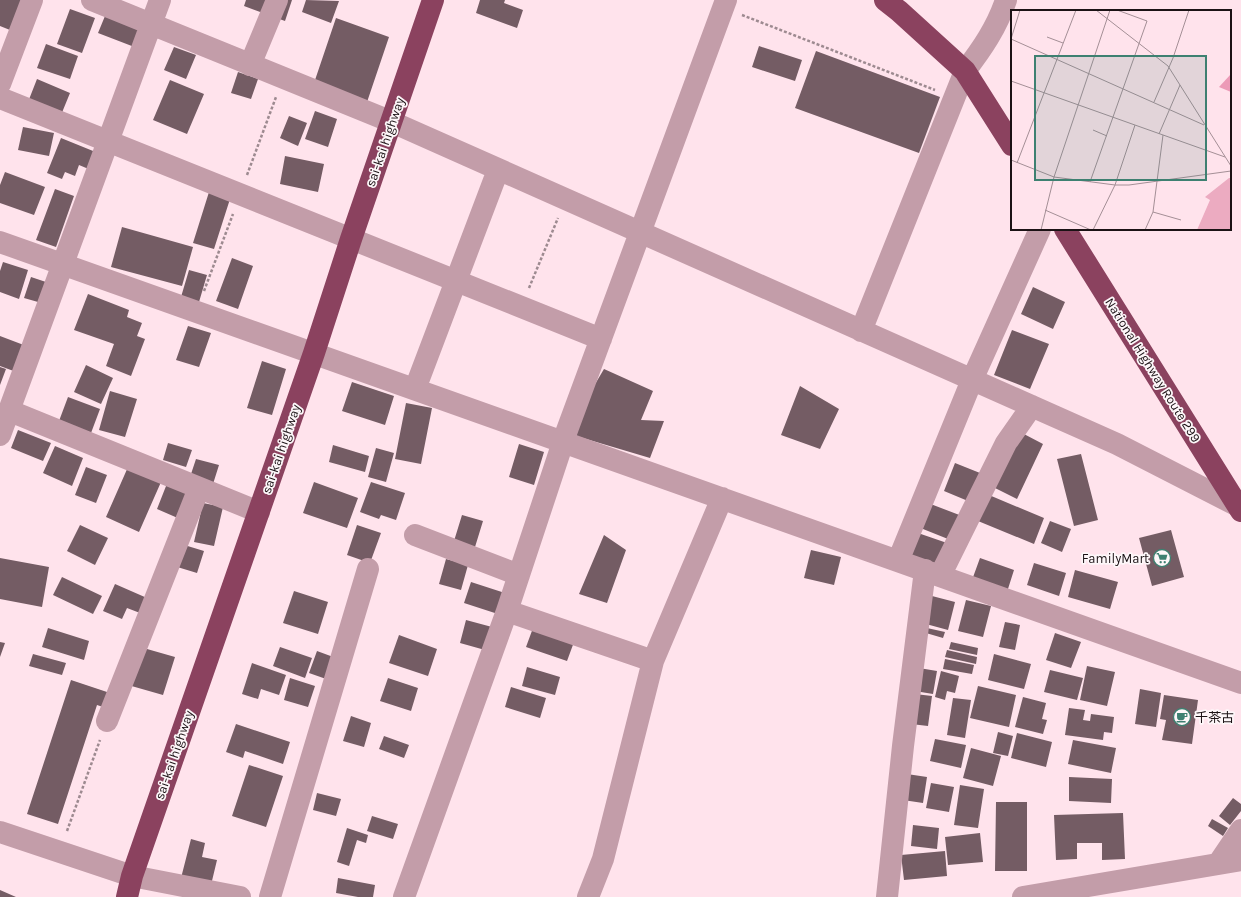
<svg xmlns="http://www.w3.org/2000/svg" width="1241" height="897" font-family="Karla,'Noto Sans JP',sans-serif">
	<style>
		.building { fill: #745c64 }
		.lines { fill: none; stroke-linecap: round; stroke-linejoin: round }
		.path { stroke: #9d8a90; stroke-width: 2.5; stroke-dasharray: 3 2; stroke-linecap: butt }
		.minor { stroke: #c39da9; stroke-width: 22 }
		.highway { stroke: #8b425f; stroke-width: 22 }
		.labels { text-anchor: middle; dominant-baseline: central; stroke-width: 3.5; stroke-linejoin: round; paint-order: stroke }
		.street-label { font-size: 13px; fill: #1b1215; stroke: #fdf7f9 }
		.poi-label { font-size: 13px; fill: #1b1215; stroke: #fdf7f9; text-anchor: end }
		.inset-road { fill: none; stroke: #a48f96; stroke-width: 1 }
		.view { fill: #3e8071; fill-opacity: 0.15; stroke: #3e8071; stroke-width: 2 }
		.inset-edge { fill: none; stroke: #1b1215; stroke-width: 2 }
	</style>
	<rect width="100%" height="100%" fill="#ffe3ec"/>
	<!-- building -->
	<path class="building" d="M 0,0 L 24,0 L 15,32 L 0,26 Z
		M 246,0 L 292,0 L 285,21 L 244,6 Z
		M 306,0 L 339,1 L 331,23 L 302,12 Z
		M 480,0 L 505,0 L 504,3 L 523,10 L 517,28 L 476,13 Z
		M 70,9 L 95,18 L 82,53 L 57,44 Z
		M 105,16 L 144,30 L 137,48 L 98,33 Z
		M 336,18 L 389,37 L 366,105 L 313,86 Z
		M 46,44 L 78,56 L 70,79 L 37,68 Z
		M 759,46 L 802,60 L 795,81 L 752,67 Z
		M 174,47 L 196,55 L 186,79 L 164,70 Z
		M 816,51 L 940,97 L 919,153 L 795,108 Z
		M 238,72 L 258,79 L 251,99 L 231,93 Z
		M 37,79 L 70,93 L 61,115 L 28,102 Z
		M 170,80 L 204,94 L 187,134 L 153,120 Z
		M 315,111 L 337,119 L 328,147 L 305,139 Z
		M 289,116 L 307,123 L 298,146 L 280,138 Z
		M 23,127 L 54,133 L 49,156 L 18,150 Z
		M 61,138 L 98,153 L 91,170 L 79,165 L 75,176 L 65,172 L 62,179 L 47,173 Z
		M 285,156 L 324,164 L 318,192 L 280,184 Z
		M 5,172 L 45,187 L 34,215 L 0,203 L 0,185 Z
		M 55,189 L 74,196 L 56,247 L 36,240 Z
		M 209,192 L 230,199 L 214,249 L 193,243 Z
		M 122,227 L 193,247 L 182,286 L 111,267 Z
		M 232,258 L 253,266 L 238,309 L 216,301 Z
		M 3,262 L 28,270 L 19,299 L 0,292 L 0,271 Z
		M 189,270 L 207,275 L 199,302 L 181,297 Z
		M 31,277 L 52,284 L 45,304 L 24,298 Z
		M 1033,287 L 1065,302 L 1053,329 L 1021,314 Z
		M 88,294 L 129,310 L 127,317 L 142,323 L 137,336 L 145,339 L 131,376 L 106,366 L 114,344 L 74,330 Z
		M 188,326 L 211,333 L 199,367 L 176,360 Z
		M 1012,330 L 1049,344 L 1030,389 L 994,375 Z
		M 0,336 L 29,347 L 19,373 L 0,366 Z
		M 262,361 L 286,369 L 272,415 L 247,408 Z
		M 86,365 L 113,378 L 101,404 L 74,392 Z
		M 0,367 L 6,369 L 0,385 Z
		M 604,369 L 653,391 L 641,420 L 664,421 L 650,458 L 566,433 Z
		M 352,382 L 394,396 L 385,425 L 342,411 Z
		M 800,386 L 839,409 L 820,449 L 781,435 Z
		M 110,391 L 137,399 L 125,437 L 99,430 Z
		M 68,397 L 100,409 L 91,433 L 59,421 Z
		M 406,403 L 432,408 L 421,464 L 395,459 Z
		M 18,430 L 51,443 L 43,461 L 11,448 Z
		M 1022,433 L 1043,444 L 1017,499 L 995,488 Z
		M 168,443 L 192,450 L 186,467 L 163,460 Z
		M 519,444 L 544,452 L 534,485 L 509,477 Z
		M 333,445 L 369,456 L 365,472 L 329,462 Z
		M 55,446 L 83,458 L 72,486 L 43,473 Z
		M 376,448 L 394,453 L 386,482 L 368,477 Z
		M 1081,454 L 1098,520 L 1074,526 L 1057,459 Z
		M 196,459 L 219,465 L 213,484 L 190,477 Z
		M 955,463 L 980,473 L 968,501 L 944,491 Z
		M 86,467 L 107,475 L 96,503 L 75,495 Z
		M 128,467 L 161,482 L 139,532 L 106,517 Z
		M 168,481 L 192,490 L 180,519 L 157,509 Z
		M 314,482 L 358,498 L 347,528 L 303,513 Z
		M 371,482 L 405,493 L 396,520 L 381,515 L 379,519 L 360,512 Z
		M 989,495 L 1044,518 L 1034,544 L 978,521 Z
		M 203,503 L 223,507 L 214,546 L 194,542 Z
		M 928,503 L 962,516 L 953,541 L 918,527 Z
		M 462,515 L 483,521 L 475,547 L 454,541 Z
		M 1050,521 L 1071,529 L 1062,552 L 1041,543 Z
		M 80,525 L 108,538 L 95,565 L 67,551 Z
		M 357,525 L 381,533 L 370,563 L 347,555 Z
		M 1171,530 L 1184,577 L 1152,586 L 1139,538 Z
		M 918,533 L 947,543 L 939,567 L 909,556 Z
		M 604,535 L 626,550 L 607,603 L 579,594 Z
		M 181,544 L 204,551 L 197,573 L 174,566 Z
		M 811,550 L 841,557 L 834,585 L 804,578 Z
		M 0,558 L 49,567 L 42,607 L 0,599 Z
		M 980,558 L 1014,570 L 1007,592 L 972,580 Z
		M 446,559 L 468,565 L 461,590 L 439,584 Z
		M 1034,563 L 1066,573 L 1059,596 L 1027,585 Z
		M 1075,570 L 1118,582 L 1110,609 L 1068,597 Z
		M 62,577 L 102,596 L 93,614 L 53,595 Z
		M 471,582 L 508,594 L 501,615 L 464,603 Z
		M 115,584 L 147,598 L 140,613 L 127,608 L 122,619 L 103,611 Z
		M 294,591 L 328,602 L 318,634 L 283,623 Z
		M 932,596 L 955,602 L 948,630 L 926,624 Z
		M 966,600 L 991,606 L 983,637 L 958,631 Z
		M 466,620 L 492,627 L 485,650 L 460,643 Z
		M 1005,622 L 1020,625 L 1015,650 L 999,647 Z
		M 48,628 L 89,641 L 84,660 L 42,647 Z
		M 533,628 L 574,642 L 567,661 L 526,647 Z
		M 927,628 L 945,632 L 943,638 L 926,633 Z
		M 1055,633 L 1081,642 L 1071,668 L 1046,660 Z
		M 399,635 L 437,649 L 428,676 L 389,663 Z
		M 0,642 L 5,643 L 0,657 Z
		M 951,642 L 978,648 L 977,655 L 949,649 Z
		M 140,647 L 175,657 L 163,695 L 128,685 Z
		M 280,647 L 312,658 L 305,678 L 273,666 Z
		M 947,650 L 977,657 L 976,664 L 945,657 Z
		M 317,651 L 336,658 L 329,680 L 309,673 Z
		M 33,654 L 66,663 L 62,675 L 29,666 Z
		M 994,654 L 1031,664 L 1024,689 L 988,680 Z
		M 945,659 L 974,665 L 972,674 L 943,669 Z
		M 252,663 L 286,675 L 279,695 L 261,689 L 258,699 L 242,694 Z
		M 1087,666 L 1115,672 L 1107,706 L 1080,700 Z
		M 527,667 L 560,677 L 555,695 L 522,686 Z
		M 919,668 L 937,671 L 933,694 L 915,691 Z
		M 1050,670 L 1083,678 L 1077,700 L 1044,692 Z
		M 941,671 L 959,676 L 955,693 L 947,691 L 945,700 L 935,697 Z
		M 290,678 L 315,686 L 308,707 L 284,700 Z
		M 388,678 L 418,688 L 411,711 L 380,701 Z
		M 71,680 L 110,693 L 106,708 L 97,705 L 58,824 L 27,814 Z
		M 978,686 L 1016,695 L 1009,727 L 970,718 Z
		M 511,687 L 546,698 L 540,718 L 505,707 Z
		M 1140,689 L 1161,693 L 1156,727 L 1135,724 Z
		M 915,694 L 932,696 L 928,726 L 911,724 Z
		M 1164,695 L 1198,700 L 1192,744 L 1162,740 L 1166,720 L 1160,719 Z
		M 1023,697 L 1046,703 L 1042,719 L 1047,720 L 1043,734 L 1015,727 Z
		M 953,698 L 971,700 L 965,738 L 947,735 Z
		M 1069,708 L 1085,710 L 1083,720 L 1090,721 L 1091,714 L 1114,717 L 1112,733 L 1104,732 L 1103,740 L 1065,735 Z
		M 351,716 L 371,723 L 364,747 L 343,741 Z
		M 236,724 L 290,742 L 283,764 L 245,751 L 243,758 L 226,752 Z
		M 998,732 L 1013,736 L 1008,756 L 993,753 Z
		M 1017,733 L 1052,742 L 1046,767 L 1011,758 Z
		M 384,736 L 409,745 L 404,758 L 379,749 Z
		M 935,739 L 966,745 L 961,768 L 930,761 Z
		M 1073,740 L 1116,748 L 1111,773 L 1068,764 Z
		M 971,748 L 1001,756 L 993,786 L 963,778 Z
		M 249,765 L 283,776 L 266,827 L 232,816 Z
		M 907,774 L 927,777 L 923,803 L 903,800 Z
		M 1069,777 L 1112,779 L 1111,803 L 1069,801 Z
		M 931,783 L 954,787 L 949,812 L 926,808 Z
		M 960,785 L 984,789 L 978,828 L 954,825 Z
		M 317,793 L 341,799 L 336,816 L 313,810 Z
		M 1233,798 L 1241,804 L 1241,811 L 1230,825 L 1219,816 Z
		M 996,802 L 1027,802 L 1027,871 L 995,871 Z
		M 1123,813 L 1125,859 L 1102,860 L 1102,843 L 1077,843 L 1077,859 L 1056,860 L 1054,815 Z
		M 372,816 L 398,824 L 393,839 L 367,831 Z
		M 1212,819 L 1228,828 L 1223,836 L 1208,826 Z
		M 913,825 L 939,828 L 937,849 L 911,846 Z
		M 347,828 L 368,835 L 366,843 L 357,840 L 349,866 L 337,862 Z
		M 980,833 L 983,862 L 948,865 L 945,837 Z
		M 191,839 L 205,843 L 202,857 L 217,860 L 211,885 L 181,878 Z
		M 945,851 L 947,876 L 904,880 L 901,855 Z
		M 338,878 L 375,885 L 373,897 L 358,897 L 336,893 Z
		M 0,890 L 16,897 L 0,897 Z"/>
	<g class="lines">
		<!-- path -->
		<path class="path" d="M 742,15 L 935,90
			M 247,175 L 276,97
			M 529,288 L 558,218
			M 204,291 L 233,214
			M 67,831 L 100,740"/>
		<!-- minor -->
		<path class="minor" d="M 92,0 L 392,122 L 1117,444 L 1238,506
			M 250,65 L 277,0
			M 0,84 L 32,0
			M 0,98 L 601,339
			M 0,242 L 1241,683
			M 861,331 L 965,71 C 982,49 997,27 1006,0
			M 415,389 L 498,170
			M 10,411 L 259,512
			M 0,435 L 160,0
			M 415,535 L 519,575
			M 898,561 L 972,380 L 1040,229
			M 940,576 L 1006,443 L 1032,406
			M 507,611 L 653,661
			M 107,721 L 199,488
			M 0,832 L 132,876 L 240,897
			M 1218,864 L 1241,830
			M 270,897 L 368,569
			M 404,897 L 507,611 L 566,433 L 726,0
			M 588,897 L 603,859 L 653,661 L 722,498
			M 887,897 L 903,746 L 925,570
			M 1023,897 L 1241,860"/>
		<!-- highway -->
		<path class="highway" d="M 885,0 L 899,11 L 965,71 L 1012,145
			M 1065,229 L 1241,511
			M 127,897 L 132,876 L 314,353 L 351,239 L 433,0"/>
	</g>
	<!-- icons -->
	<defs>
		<g id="supermarket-ring" transform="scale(0.9)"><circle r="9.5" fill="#fdf7f9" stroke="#3e8071" stroke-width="1.5"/><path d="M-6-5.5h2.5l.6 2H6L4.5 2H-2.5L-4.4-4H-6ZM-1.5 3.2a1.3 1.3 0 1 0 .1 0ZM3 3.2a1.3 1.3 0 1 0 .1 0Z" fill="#3e8071"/></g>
		<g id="cafe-ring" transform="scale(0.9)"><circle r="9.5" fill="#fdf7f9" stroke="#3e8071" stroke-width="1.5"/><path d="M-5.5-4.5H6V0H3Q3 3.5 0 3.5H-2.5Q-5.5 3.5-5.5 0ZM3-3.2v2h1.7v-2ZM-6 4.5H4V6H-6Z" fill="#3e8071"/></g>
	</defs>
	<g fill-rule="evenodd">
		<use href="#supermarket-ring" x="1162" y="558"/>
		<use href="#cafe-ring" x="1182" y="717"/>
	</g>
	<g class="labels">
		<!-- street labels -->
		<g class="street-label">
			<text transform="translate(385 142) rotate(-71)">sai-kai highway</text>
			<text transform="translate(1153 370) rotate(58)">National Highway Route 299</text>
			<text transform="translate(281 449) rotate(-71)">sai-kai highway</text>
			<text transform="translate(174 755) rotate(-71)">sai-kai highway</text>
		</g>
		<!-- poi labels -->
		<g class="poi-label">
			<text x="1149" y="558">FamilyMart</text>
			<text x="1195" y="717" text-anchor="start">千茶古</text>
		</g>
	</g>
	<!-- overview -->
	<g transform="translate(1011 10)">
		<rect width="220" height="220" fill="#ffe3ec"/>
		<path d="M 220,64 L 220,82 L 208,77 Z" fill="#ec9ab7"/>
		<path d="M 218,168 L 220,168 L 220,220 L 186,220 L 199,190 L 194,187 Z" fill="#ecabc1"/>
		<path class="inset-road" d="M 85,0 L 157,56 L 220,156M 36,27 L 52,33M 0,29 L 193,115M 0,29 L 9,0M 0,71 L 214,147M 143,92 L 162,48 L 178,0M 82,120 L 96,126M 148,124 L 169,75M 0,150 L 43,167 L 104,175 L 118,175 L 220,161M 6,153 L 65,0M 79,172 L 136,11 L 106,0M 34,200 L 80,220M 142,202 L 170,210M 30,220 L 43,167 L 99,0M 82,220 L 104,175 L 124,115M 134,220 L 142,202 L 152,125"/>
		<path class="view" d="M 24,46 L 195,46 L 195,170 L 24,170 Z"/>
		<rect width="220" height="220" class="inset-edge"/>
	</g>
</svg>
